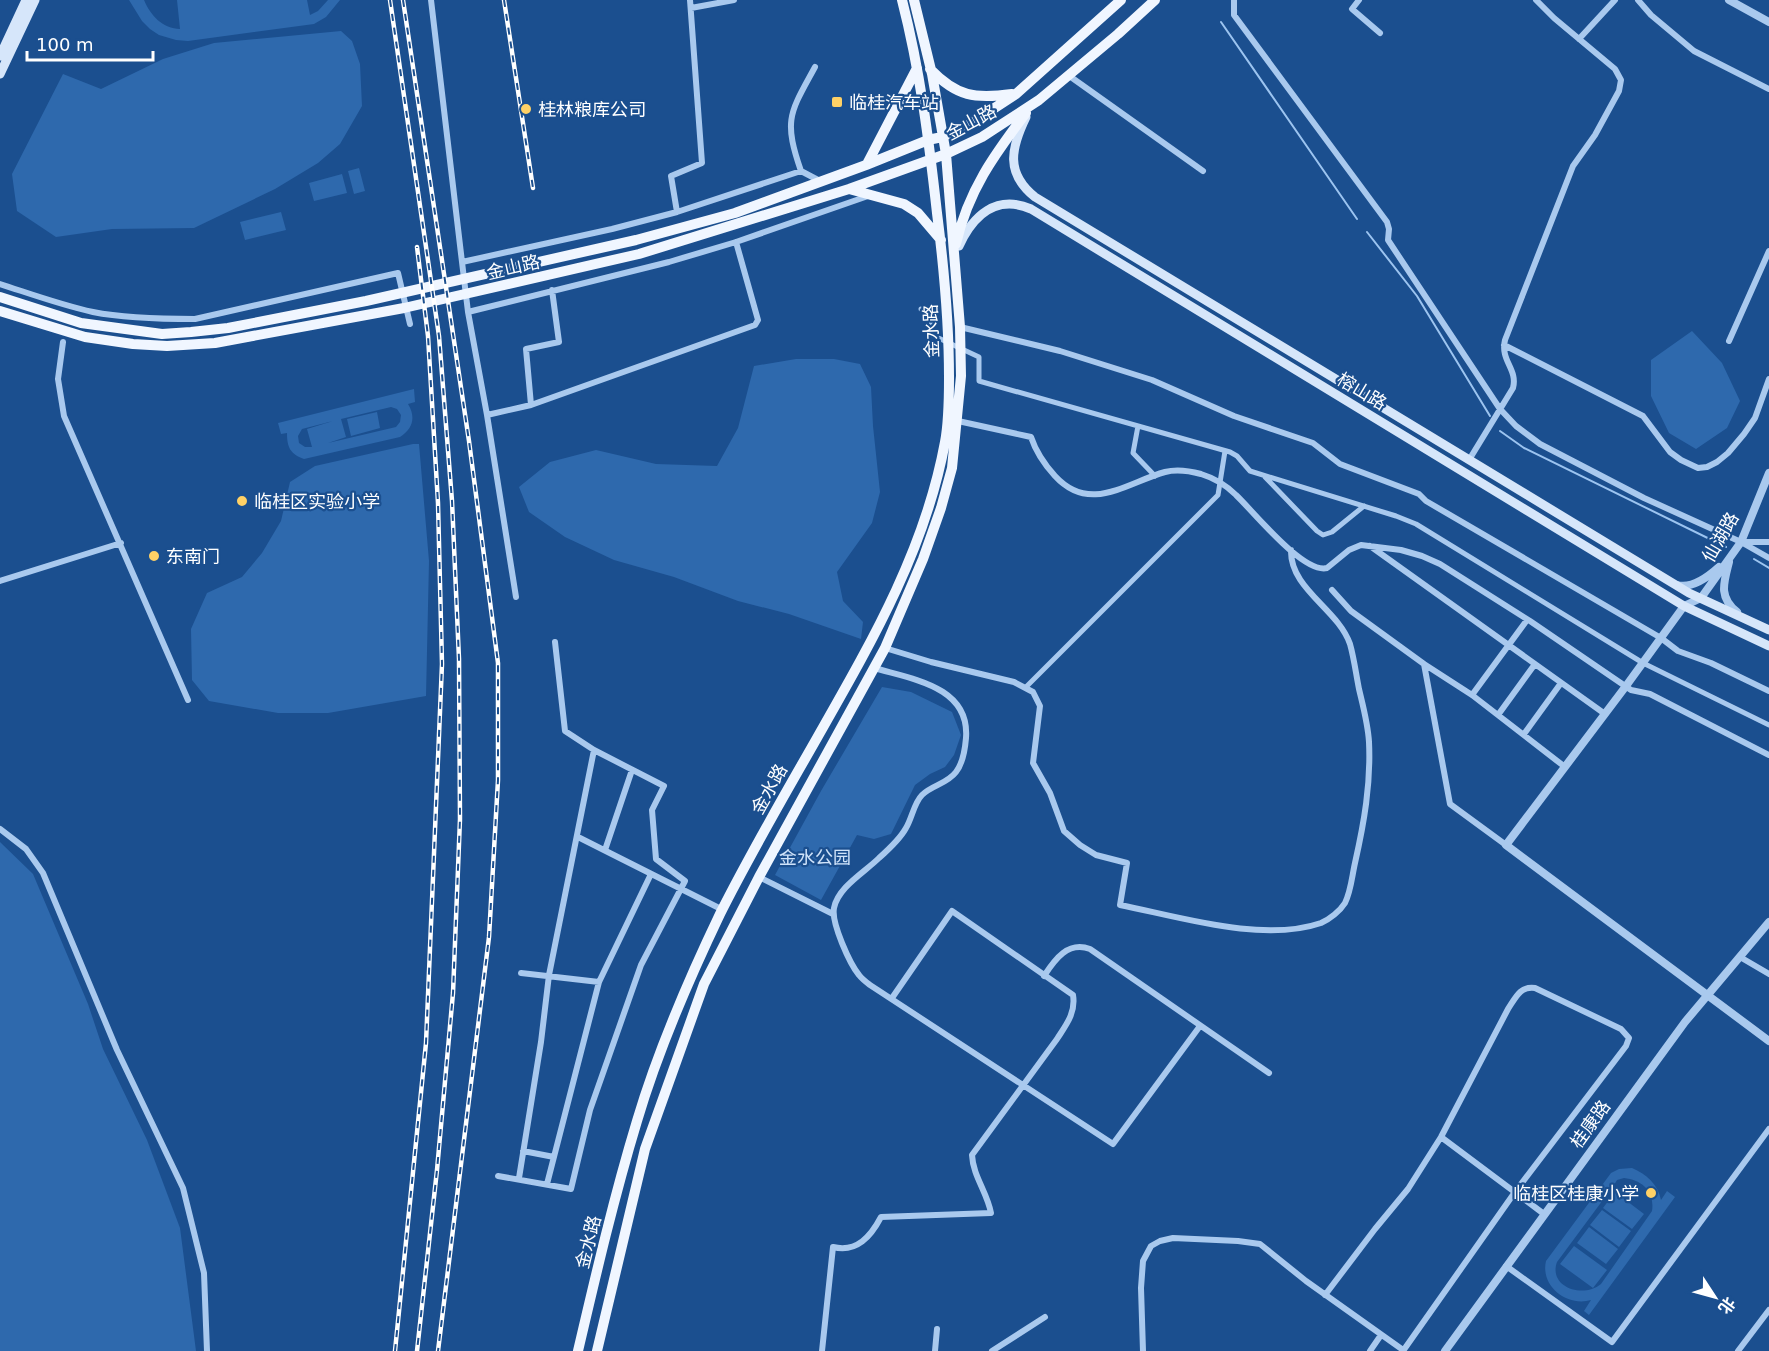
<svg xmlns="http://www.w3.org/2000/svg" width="1769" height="1351" font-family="'DejaVu Sans','Noto Sans SC',sans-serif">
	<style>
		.green { fill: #2e69ad; fill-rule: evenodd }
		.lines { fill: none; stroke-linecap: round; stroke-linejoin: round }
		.stream { stroke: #9cc4f0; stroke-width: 2 }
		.pedestrian { stroke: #a9c9ee; stroke-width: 5 }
		.minor { stroke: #a9c9ee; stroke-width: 6 }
		.tertiary { stroke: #a9c9ee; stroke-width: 8 }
		.secondary { stroke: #d6e6fa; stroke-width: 9 }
		.primary { stroke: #f0f6ff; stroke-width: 10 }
		.rail-casing { stroke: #fff; stroke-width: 4.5 }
		.rail { stroke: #1b4f8f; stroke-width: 2; stroke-dasharray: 7; stroke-linecap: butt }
		.poi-dot { fill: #ffd166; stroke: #1b4f8f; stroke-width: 2 }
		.labels { text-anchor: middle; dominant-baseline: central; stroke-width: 4.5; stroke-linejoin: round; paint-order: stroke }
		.poi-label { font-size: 18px; fill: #fff; stroke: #1b4f8f; text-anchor: start }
		.street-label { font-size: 18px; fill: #fff; stroke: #1b4f8f }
		.park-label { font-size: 18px; fill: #cfe3fa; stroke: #1b4f8f }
	</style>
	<rect width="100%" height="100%" fill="#1b4f8f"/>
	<!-- green -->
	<path class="green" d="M 129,0 L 144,0 C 150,15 163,29 180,29 L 177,0 L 307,0 L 310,15 L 318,11 L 328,0 L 340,0 L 326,17 L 314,24 L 188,41 L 176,40 L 159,35 L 150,29 L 142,21 Z
		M 341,31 L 352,41 L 360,64 L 362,106 L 340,144 L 318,163 L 275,189 L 194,228 L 112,229 L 56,237 L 17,211 L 12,174 L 63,74 L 101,89 L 163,59 L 214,43 Z
		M 359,168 L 365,191 L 354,194 L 348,171 Z
		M 342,174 L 347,193 L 314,201 L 309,183 Z
		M 281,212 L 286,230 L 245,240 L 240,222 Z
		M 1692,331 L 1722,363 L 1740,401 L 1727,428 L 1696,449 L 1669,433 L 1651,396 L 1651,360 Z
		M 796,359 L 834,359 L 860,364 L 871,387 L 873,426 L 880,492 L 872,523 L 837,572 L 843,601 L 863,622 L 861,639 L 789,614 L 738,601 L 674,577 L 614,560 L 565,537 L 529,512 L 519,487 L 550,462 L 596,450 L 656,464 L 717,466 L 738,428 L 754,366 Z
		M 414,389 L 415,402 L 408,404 C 416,417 413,429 400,437 L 304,459 C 290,454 287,447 287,433 L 281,434 L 278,423 ZM 391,407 L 397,409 L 401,415 L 400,422 L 396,427 L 328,443 L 346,437 L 341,419 ZM 333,421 L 307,429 L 312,447 L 305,447 L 299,443 L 298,436 L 302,429 Z
		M 377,412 L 380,428 L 351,436 L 347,419 Z
		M 413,444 L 419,444 L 429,561 L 426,696 L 328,713 L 278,713 L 209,701 L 192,680 L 191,629 L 207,593 L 242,577 L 262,553 L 281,521 L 290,482 L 315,466 Z
		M 882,687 L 911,692 L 952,712 L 961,735 L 954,755 L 945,767 L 930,774 L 915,785 L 891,834 L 874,839 L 857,835 L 821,900 L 775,875 L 821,791 Z
		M 0,842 L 33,874 L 88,1004 L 103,1049 L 147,1140 L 180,1228 L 196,1351 L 0,1351 Z
		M 1632,1168 C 1646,1174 1658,1184 1661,1200 L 1667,1191 L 1675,1197 L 1589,1315 L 1584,1311 L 1591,1300 C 1568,1307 1540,1287 1546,1261 L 1611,1173 L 1619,1169 ZM 1624,1178 C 1642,1180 1655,1191 1652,1211 L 1601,1284 C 1583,1299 1548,1287 1557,1262 L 1614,1185 L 1617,1180 Z
		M 1615,1192 L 1644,1214 L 1632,1229 L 1603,1208 Z
		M 1602,1210 L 1631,1231 L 1619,1247 L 1590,1225 Z
		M 1589,1227 L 1618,1249 L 1606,1264 L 1577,1243 Z
		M 1574,1246 L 1607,1270 L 1593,1288 L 1560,1264 Z"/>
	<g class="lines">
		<!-- stream -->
		<path class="stream" d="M 1221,22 L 1357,219
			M 1367,232 L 1417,296 L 1490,416
			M 1500,431 L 1524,448 L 1726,547
			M 1754,559 L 1769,568"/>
		<!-- pedestrian -->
		<path class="pedestrian" d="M 921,309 L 931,309 L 932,335 L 979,357 L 979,381 L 1230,452 L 1237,456 L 1250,471 L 1396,516 L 1416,524 L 1643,663 L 1769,725
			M 1138,426 L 1133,453 L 1155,476
			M 1265,477 L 1317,531 L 1323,535 L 1332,532 L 1364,506
			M 1026,687 L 1218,495 L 1225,451"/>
		<!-- minor -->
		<path class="minor" d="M 431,0 L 462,262
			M 1234,0 L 1234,15 L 1387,222 L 1389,229 L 1388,240 L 1500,409 L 1516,426 L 1540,444 L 1644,498 L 1741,542 L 1769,558
			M 1359,0 L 1352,9 L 1380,33
			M 1638,0 L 1651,15 L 1694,51 L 1769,89
			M 691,8 L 734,0
			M 1579,39 L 1615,0
			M 1068,75 L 1203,171
			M 801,171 C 783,119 790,113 815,67
			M 677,212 L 801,171 L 820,181
			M 0,284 C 31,294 61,305 93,312 C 123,318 164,319 195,319 L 398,273 L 410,324
			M 468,312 L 669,262 L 736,242 L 868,196
			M 960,327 L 1060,351 L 1152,380 L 1234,416 L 1313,443 L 1340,464 L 1419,494 L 1426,501 L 1661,638 L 1678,651 L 1711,663 L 1769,691
			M 1729,341 L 1769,251
			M 63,342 L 58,379 L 64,416 L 188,700
			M 1504,345 L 1643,416 L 1670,452 L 1681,460 L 1698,468 L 1707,467 L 1717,462 L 1728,453 L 1744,434 L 1755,418 L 1769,379
			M 531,405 L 526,349 L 559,342 L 552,290
			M 487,415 L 531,405 L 755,325 L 758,320 L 736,242
			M 958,421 L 1031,437 C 1036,452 1044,464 1055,476 C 1090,514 1126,483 1165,472 C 1176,469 1190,471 1201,474 C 1214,478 1227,486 1236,495 C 1253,511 1303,574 1327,568 L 1349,550 L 1361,545 L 1401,550 L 1422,556 L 1440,564 L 1530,621 L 1631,690 L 1650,694 L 1769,755
			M 1469,460 L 1513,388 C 1518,369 1500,361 1505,340 L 1573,166 L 1595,135 L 1619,91 L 1621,80 L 1615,69 L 1554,18 L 1536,0
			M 1741,542 L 1769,542
			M 1370,546 L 1605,714
			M 0,581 L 121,543
			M 1332,590 L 1351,611 L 1424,664 L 1450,804 L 1506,845
			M 516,597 L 487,415 L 468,312 L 462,262 L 612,229 L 677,212 L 671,176 L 702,163 L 690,0
			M 885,648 L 931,662 L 1014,682 L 1033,692 L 1040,706 L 1033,763 L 1050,793 L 1064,831 L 1080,845 L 1096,855 L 1127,863 L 1120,905 C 1180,917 1263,943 1321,923 C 1330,919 1340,911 1345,903 C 1351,891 1352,876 1355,863 C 1364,823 1371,784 1369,742 C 1368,724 1363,706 1359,689 C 1356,674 1354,658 1350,644 C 1338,609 1290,589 1291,550
			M 1424,664 L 1472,695 L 1565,767
			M 874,668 C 911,679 970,686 966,738 C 965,750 963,763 956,772 C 947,784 932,785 922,795 C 914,803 912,818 906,828 C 900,839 888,850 879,858 C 865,872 838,887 834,908 C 831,923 850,964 859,975 C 862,979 866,982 870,985 L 1113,1144 L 1200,1026
			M 1472,695 L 1527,620
			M 1498,715 L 1535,664
			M 1524,734 L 1561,683
			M 0,829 L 26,849 L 43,873 L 117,1050 L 183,1188 L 204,1273 L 207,1351
			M 578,837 L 723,910
			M 605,850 L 632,770
			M 759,877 L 833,914
			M 1740,957 L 1769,974
			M 521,973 L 599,982
			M 1044,976 C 1055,959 1068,941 1090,949 L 1269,1073
			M 1441,1137 L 1544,1214
			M 523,1151 L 554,1157
			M 498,1176 L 571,1189 L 590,1110 L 641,965 L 685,881 L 656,859 L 652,810 L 664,786 L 594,750 L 565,731 L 555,642
			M 519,1178 L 541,1042 L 549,975 L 594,750
			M 547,1184 L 599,982 L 651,874
			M 1506,1266 L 1612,1342 L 1769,1129
			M 1325,1295 L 1375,1229 L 1408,1189 L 1441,1137 L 1508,1009 C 1516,997 1520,986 1535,988 L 1621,1029 L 1629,1038 L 1626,1046 L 1515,1192 L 1403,1351
			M 822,1351 L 833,1247 C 857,1253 871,1236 881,1217 L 991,1213 C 987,1192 973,1176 972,1155 L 1057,1039 C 1066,1025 1076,1013 1073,995 L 952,911 L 892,998
			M 935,1351 L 937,1329
			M 992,1351 L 1045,1317
			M 1143,1351 L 1141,1288 L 1143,1261 L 1151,1246 L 1160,1241 L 1173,1238 L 1238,1241 L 1260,1244 L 1306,1281 L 1403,1350
			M 1370,1351 L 1381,1335
			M 1738,1351 L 1769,1310"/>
		<!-- tertiary -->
		<path class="tertiary" d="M 1729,0 L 1769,22
			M 1769,473 L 1741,542 L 1701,598 L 1684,606 L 1626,686 L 1506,845 L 1769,1041
			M 1729,562 C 1724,582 1718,597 1737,612
			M 1677,585 C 1692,589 1708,577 1719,567
			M 1445,1351 L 1685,1022 L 1769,922"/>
		<!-- secondary -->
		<path class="secondary" d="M 0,56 L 26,0
			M 0,74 L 35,0
			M 1026,117 C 1011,148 1005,173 1035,197 L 1689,593 L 1769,630
			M 959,246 C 973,216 996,194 1031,209 L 1684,606 L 1769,646"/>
		<!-- primary -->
		<path class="primary" d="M 930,69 C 957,97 975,99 1012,94
			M 867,164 L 917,68
			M 849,189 L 904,204 L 918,213 L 941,240
			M 956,244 C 968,191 994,155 1026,113
			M 0,297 L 81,323 L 162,334 L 191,332 L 228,328 L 366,301 L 636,240 L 735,213 L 866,165 L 928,140 L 942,137 L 967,126 L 1016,94 L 1121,0
			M 0,311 L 85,337 L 133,344 L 167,346 L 215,343 L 404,308 L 639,254 L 849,189 L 946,154 L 982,137 L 1039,100 L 1118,34 L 1155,0
			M 578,1351 C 596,1274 614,1197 637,1121 C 658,1050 688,981 720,914 C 750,854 784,796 817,738 C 871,643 925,551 945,442 C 949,421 949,399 949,378 C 949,322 944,268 937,213 C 929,141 920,70 902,0
			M 597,1351 L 645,1149 L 704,984 L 759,877 L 885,648 L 923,559 L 941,508 L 952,468 L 961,376 L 960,327 L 946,154 L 932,74 L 914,0"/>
		<!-- rail casing -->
		<g class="rail-casing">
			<path id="rail" d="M 390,0 L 439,336 L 452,501 L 459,659 L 460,819 L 453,993 L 437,1170 L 417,1351
				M 403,0 L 469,441 L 498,663 L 498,780 L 489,937 L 438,1351
				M 504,0 L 533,188
				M 395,1351 L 426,1043 L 442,664 L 438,503 L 428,336 L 417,247"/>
		</g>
		<!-- rail -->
		<use href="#rail" class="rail"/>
	</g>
	<!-- markers -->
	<g class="poi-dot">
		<rect x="831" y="96" width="12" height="12" rx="3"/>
		<circle cx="526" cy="109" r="6"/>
		<circle cx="242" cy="501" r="6"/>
		<circle cx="154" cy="556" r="6"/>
		<circle cx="1651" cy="1193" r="6"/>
	</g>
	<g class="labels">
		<!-- poi labels -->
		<g class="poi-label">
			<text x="849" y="102">临桂汽车站</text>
			<text x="538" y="109">桂林粮库公司</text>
			<text x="254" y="501">临桂区实验小学</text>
			<text x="166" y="556">东南门</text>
			<text x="1639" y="1193" text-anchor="end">临桂区桂康小学</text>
		</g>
		<!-- street labels -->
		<g class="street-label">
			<text transform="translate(971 122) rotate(-28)">金山路</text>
			<text transform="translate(513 267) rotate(-13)">金山路</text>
			<text transform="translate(931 331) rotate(-92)">金水路</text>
			<text transform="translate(1362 391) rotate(31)">榕山路</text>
			<text transform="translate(1720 537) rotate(-60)">仙湖路</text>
			<text transform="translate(769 789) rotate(-61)">金水路</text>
			<text transform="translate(1590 1124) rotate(-54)">桂康路</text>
			<text transform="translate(588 1242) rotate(-76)">金水路</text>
		</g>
		<!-- park labels -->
		<g class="park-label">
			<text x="815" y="857">金水公园</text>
		</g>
	</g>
	<!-- north arrow -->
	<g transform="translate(1715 1297) rotate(126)" stroke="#1b4f8f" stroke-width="4.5" paint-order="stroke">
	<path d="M0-4.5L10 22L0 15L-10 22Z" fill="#ffffff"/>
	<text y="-9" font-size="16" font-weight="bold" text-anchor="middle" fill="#ffffff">北</text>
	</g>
	<!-- scale -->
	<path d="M27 51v9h126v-9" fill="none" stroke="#ffffff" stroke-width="3"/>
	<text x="36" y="51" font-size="18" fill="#ffffff" stroke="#1b4f8f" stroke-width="4.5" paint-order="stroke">100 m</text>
</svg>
